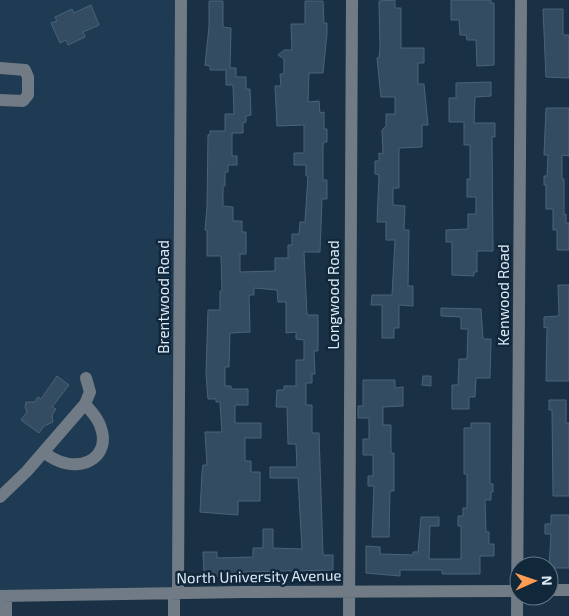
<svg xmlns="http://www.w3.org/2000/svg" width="569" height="616" font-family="'Exo 2',sans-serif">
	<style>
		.built { fill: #1e3b53 }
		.building { fill: #344c61; stroke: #4b637a }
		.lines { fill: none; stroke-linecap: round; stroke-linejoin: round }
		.minor { stroke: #707b85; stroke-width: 12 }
		.labels { text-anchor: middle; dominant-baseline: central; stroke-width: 5; stroke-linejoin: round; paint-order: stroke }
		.street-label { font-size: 15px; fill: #ddebf8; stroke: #11273a }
	</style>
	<rect width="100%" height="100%" fill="#1a3145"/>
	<!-- built -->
	<path class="built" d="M 0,0 L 181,0 L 178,594 L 0,596 Z"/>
	<!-- building -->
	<path class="building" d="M 395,0 L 395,8 L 401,8 L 401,48 L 424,48 L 424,63 L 418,63 L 418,84 L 424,84 L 428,125 L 422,125 L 422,147 L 399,148 L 399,188 L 393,188 L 393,205 L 405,206 L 404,230 L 409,230 L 408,286 L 413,286 L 413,306 L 399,305 L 399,328 L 394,328 L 394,338 L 382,338 L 382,305 L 371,305 L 372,295 L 392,295 L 395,240 L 386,240 L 386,222 L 377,222 L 379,175 L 375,174 L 375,161 L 379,161 L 379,153 L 383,154 L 382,130 L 386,126 L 386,114 L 395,114 L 395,97 L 381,97 L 377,58 L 379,58 L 380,48 L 379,1 Z
		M 451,0 L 491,0 L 491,3 L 494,3 L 494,65 L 477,66 L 476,40 L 467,40 L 466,35 L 460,35 L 459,20 L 451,20 Z
		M 209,1 L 223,1 L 223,27 L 231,28 L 230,68 L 236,68 L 236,77 L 246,77 L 246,89 L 250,89 L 251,115 L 246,116 L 246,122 L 243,123 L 243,133 L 232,133 L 232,156 L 237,156 L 237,165 L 228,165 L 228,172 L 225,172 L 225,186 L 223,186 L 223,206 L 233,207 L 233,221 L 242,221 L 242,232 L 246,232 L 246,254 L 240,254 L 240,272 L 275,271 L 275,258 L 288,258 L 288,245 L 292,245 L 292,234 L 299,234 L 300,222 L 305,222 L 308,176 L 306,176 L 306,165 L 294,165 L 294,153 L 304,153 L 304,125 L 277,126 L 275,86 L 281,86 L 280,74 L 284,74 L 284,59 L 278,55 L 284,50 L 292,50 L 291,24 L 305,24 L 305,1 L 323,1 L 324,23 L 327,23 L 327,33 L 323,73 L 309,73 L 308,102 L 319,101 L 320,113 L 324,112 L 324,129 L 327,129 L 327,142 L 324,142 L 323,146 L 323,180 L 327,180 L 327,199 L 322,199 L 320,252 L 304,252 L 307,315 L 318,315 L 318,351 L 314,351 L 315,374 L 312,374 L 312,383 L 306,383 L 306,405 L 312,405 L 312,433 L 319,433 L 323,555 L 333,555 L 333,570 L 243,572 L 243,578 L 204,575 L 203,552 L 217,552 L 217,558 L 253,557 L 253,548 L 263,548 L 263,529 L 273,529 L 273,548 L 302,549 L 298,478 L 270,478 L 270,467 L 297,467 L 296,444 L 288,444 L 287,407 L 276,407 L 277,390 L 284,390 L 284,386 L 296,386 L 296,360 L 304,360 L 304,340 L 296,339 L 296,332 L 286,333 L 286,302 L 278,302 L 277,290 L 254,288 L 254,295 L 249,295 L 250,332 L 230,333 L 229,367 L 225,367 L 225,386 L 231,386 L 231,389 L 248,389 L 248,405 L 235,405 L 235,423 L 261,423 L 261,438 L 245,438 L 245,461 L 251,461 L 251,472 L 260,472 L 260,501 L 238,501 L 238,515 L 200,512 L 202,472 L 203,465 L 207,465 L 205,432 L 222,432 L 220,402 L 216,402 L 216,399 L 208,399 L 206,374 L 208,310 L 220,310 L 220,291 L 222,291 L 221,256 L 207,256 L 207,230 L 205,230 L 207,206 L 208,135 L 210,135 L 210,131 L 225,131 L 225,114 L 234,114 L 233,85 L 226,85 L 226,70 L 210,70 L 210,66 L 205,65 L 209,27 Z
		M 91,5 L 99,25 L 83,32 L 85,37 L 68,45 L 66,40 L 60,43 L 51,23 L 57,21 L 55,17 L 72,9 L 74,13 Z
		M 543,9 L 563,9 L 563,35 L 569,35 L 569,78 L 546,77 Z
		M 491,82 L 491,96 L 475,97 L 474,123 L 495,123 L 495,137 L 492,137 L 493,251 L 477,251 L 477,272 L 474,272 L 474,276 L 452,275 L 452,242 L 446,242 L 446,230 L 468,229 L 468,214 L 476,214 L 476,197 L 467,197 L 467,179 L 470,179 L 470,145 L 464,145 L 464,122 L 449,122 L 449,98 L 456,98 L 456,83 Z
		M 546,108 L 569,108 L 569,156 L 562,155 L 562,179 L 564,179 L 564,215 L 566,214 L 566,223 L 569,223 L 569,250 L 557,250 L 557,230 L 553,230 L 553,209 L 546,209 L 546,185 L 544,185 L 544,176 L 547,176 L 548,155 L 544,155 Z
		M 558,285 L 569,285 L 569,381 L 546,381 L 547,327 L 544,328 L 544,317 L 559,316 Z
		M 441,308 L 481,309 L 483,339 L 491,339 L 490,378 L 476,378 L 475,397 L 469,397 L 469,409 L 452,409 L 452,385 L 458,385 L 459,359 L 467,359 L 468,329 L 461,329 L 461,317 L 441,316 Z
		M 57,376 L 69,385 L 52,407 L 56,409 L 52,415 L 53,422 L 44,426 L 39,433 L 21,420 L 27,412 L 25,407 L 26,402 L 35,402 L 38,397 L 41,399 Z
		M 423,376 L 431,376 L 431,386 L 422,385 Z
		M 363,380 L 395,380 L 395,388 L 403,387 L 403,406 L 383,407 L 383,425 L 391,425 L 391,453 L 394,453 L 394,491 L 390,491 L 389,537 L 372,537 L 374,486 L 368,486 L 368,476 L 373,476 L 373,455 L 363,455 L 363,439 L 369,439 L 369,418 L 358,418 L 358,406 L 363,406 Z
		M 549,400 L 566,400 L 566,423 L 569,423 L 569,496 L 553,496 L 552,410 L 549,410 Z
		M 471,423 L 490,423 L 490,484 L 493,484 L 493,492 L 491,492 L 491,500 L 485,500 L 486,532 L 489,532 L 489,544 L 494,544 L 494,556 L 480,556 L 480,574 L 442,574 L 442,570 L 400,570 L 400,576 L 366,573 L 366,546 L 380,547 L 380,554 L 413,555 L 413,552 L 418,552 L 421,517 L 439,517 L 439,526 L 430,526 L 429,559 L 461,559 L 461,526 L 458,526 L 458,516 L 463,516 L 463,508 L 467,508 L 467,474 L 464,474 L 464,428 L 471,428 Z
		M 551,515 L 569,515 L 569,568 L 549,568 L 551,534 L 545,534 L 545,524 L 551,524 Z"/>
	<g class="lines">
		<!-- minor -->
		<path class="minor" d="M 0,68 L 25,70 L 28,77 L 28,95 L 23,101 L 0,100
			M 44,452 C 74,478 116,460 99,423 C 96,416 90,410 85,404
			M 0,497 L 27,471 L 85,404 L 90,392 L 86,378
			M 549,590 L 569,590
			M 174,594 L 174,616
			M 178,594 L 181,0
			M 0,596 L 245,592 L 519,591
			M 6,596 L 6,616
			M 349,616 L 352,0
			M 517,616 L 521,0"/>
	</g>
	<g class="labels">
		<!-- street labels -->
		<g class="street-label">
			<text transform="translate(333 295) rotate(-90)">Longwood Road</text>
			<text transform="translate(503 295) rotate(-90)">Kenwood Road</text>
			<text transform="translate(163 297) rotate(-90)">Brentwood Road</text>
			<text transform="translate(259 576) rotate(-1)">North University Avenue</text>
		</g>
	</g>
	<!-- north arrow -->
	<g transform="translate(534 581) rotate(88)"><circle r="24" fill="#11273a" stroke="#637586"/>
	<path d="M0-4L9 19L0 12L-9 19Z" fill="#fc9d53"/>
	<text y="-8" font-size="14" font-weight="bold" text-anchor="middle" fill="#ddebf8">N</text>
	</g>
</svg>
